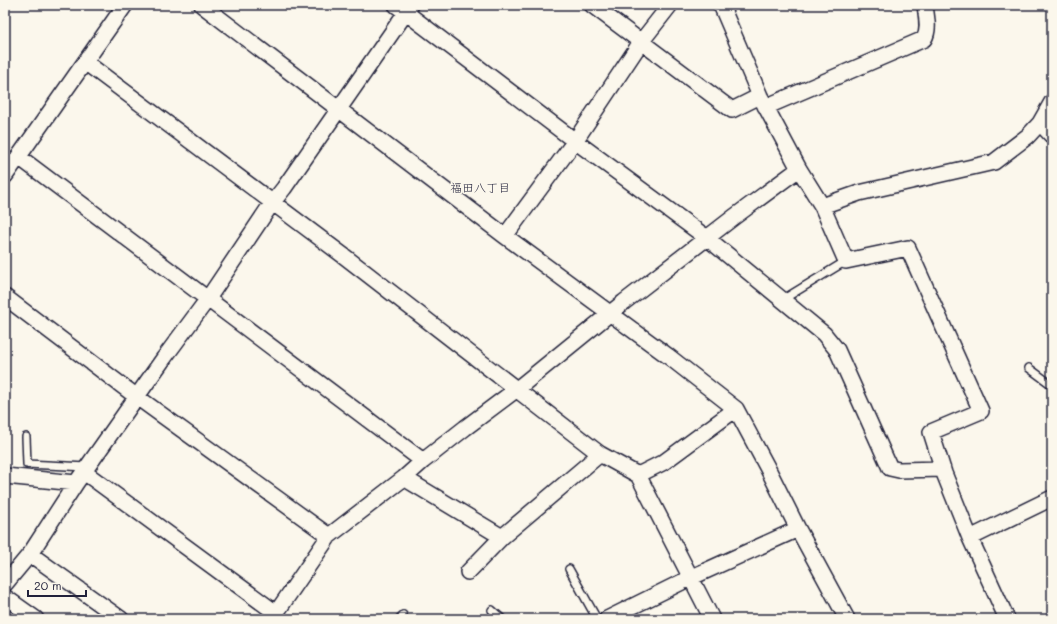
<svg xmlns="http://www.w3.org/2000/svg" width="1057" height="624" font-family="Mali,'Klee One',sans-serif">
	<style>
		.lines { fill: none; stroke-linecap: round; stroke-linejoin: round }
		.lane-casing { stroke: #22223b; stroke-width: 10 }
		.street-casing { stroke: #22223b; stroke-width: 18 }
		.lane { stroke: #fbf7ec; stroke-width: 7 }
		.street { stroke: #fbf7ec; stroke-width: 15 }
		.labels { text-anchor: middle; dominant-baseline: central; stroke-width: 3.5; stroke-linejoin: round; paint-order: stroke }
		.neighbourhood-label { font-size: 12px; fill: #22223b; stroke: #fbf7ec }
	</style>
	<rect width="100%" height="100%" fill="#fbf7ec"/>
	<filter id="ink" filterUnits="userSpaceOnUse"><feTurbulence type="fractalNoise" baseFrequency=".025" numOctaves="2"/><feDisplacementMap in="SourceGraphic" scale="8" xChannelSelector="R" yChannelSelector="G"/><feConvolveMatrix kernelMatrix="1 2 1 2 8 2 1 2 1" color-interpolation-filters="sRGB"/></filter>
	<g filter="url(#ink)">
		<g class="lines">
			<!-- lane casing -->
			<g class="lane-casing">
				<path id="lane" d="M 782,300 L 846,261
					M 1029,368 L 1052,385
					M 26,437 L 27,464 L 87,467
					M 569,569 L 597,619
					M 492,610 L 502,619
					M 399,619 L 403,615"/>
			</g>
			<!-- street casing -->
			<g class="street-casing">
				<path id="street" d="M 202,5 L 505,236 L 668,356 L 736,409 L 767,467 L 798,529 L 847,619
					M 396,5 L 575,141 L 707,238 L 824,334 L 837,350 L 890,468 L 899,470 L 943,469
					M 592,5 L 732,110 L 760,96
					M 721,5 L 760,96 L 799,169 L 822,206 L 846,261 L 908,248 L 981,411 L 931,432 L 944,473 L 970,538 L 1007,619
					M 85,62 L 344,256 L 600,454 L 638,475 L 712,619
					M 765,106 L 770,105 L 924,39 C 930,29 926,16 925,5
					M 1040,123 L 1052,136
					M 19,157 L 423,461
					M 5,176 L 125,5
					M 822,206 L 859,193 L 994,162 L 1028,136 L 1040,123 L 1052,102
					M 505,236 L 575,141 L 641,42 L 670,5
					M 5,297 L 137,397 L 329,536
					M 84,472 L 276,613
					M 638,475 L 664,462 L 736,409
					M 5,476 L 76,483
					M 404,478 L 502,537
					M 970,538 L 1052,498
					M 468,572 L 502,537 L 600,454
					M 5,584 L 30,554
					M 5,597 L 36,619
					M 121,619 L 30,554 L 76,483 L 164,358 L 207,300 L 272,203 L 284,188 L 411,5
					M 272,619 L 329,536 L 404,478 L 423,461 L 465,428 L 517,389 L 624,302 L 734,217 L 799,169
					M 607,619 L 690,578 L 798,529"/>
			</g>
			<!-- lane -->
			<use href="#lane" class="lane"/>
			<!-- street -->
			<use href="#street" class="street"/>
		</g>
	</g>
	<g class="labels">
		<!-- neighbourhood labels -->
		<g class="neighbourhood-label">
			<text x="480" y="187">福田八丁目</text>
		</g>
	</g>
	<!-- margin -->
	<rect width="1057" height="624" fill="none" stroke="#fbf7ec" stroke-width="20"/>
	<rect x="10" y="10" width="1037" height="604" fill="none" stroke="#22223b" stroke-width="1.5" filter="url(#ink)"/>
	<!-- scale -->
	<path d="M28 590v6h58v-6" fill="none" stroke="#22223b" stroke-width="2"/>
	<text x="34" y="590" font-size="12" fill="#22223b" stroke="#fbf7ec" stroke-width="3" paint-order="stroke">20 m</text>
</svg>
